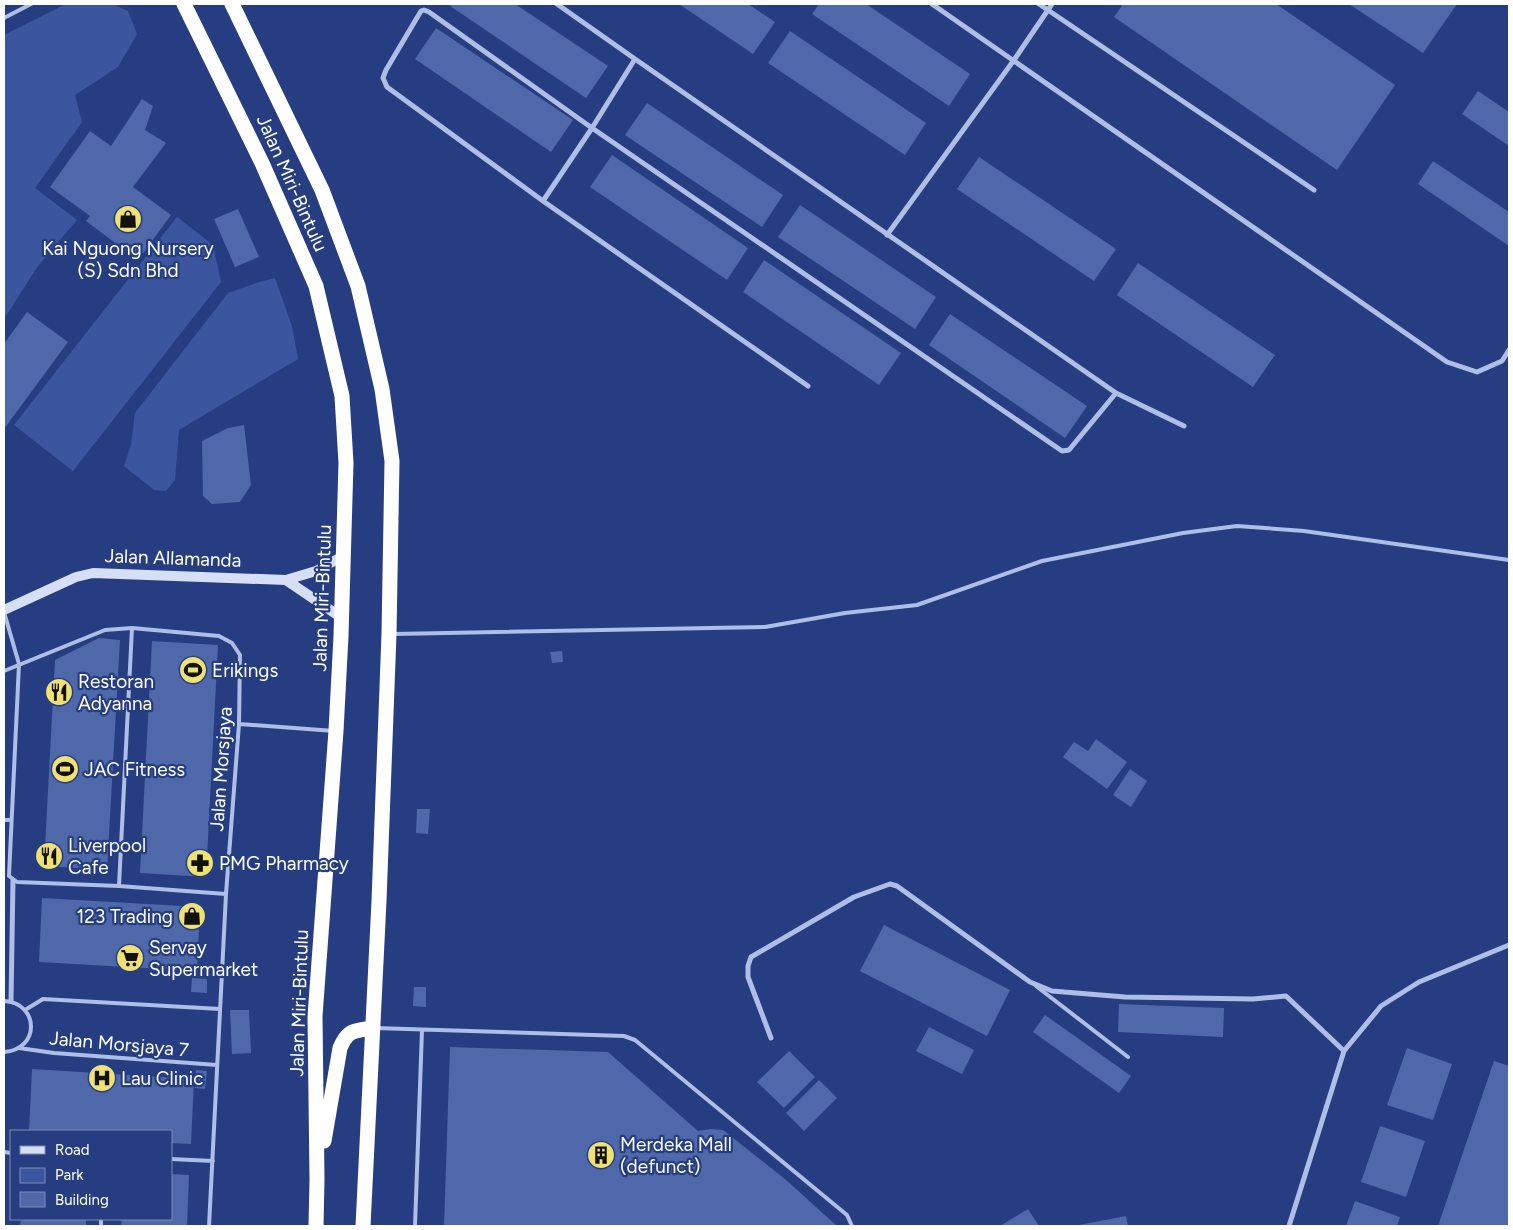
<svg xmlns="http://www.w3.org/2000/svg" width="1513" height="1230" font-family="Figtree,sans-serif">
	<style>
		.green { fill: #3b569f }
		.building { fill: #4e68aa }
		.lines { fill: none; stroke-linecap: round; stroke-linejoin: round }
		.lane { stroke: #aebee6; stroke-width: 4 }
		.street { stroke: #aebee6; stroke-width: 5 }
		.secondary { stroke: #d7dff6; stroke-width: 10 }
		.highway { stroke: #fff; stroke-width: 15 }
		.labels { text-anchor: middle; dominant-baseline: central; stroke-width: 4.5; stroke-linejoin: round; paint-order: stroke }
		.street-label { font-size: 19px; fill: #fff; stroke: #263e81 }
		.poi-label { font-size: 19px; fill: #fff; stroke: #263e81; text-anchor: start }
	</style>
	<rect width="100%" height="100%" fill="#263e81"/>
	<!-- green -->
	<path class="green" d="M 66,4 L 112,4 L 128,11 L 137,34 L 118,67 L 75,95 L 82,122 L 35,188 L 77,220 L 38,266 L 4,319 L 4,35 Z
		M 177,217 L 213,245 L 221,282 L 73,471 L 14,425 Z
		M 275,278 L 292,326 L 298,359 L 179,430 L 175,480 L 166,491 L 154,490 L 124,466 L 131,445 L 135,413 L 228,293 L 256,283 Z"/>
	<!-- building -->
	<path class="building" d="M 451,4 L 515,4 L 608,66 L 586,98 L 450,6 Z
		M 679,4 L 748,4 L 775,22 L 753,54 Z
		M 819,4 L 866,4 L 970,74 L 949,106 L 812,14 Z
		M 1123,4 L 1276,4 L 1395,85 L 1337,170 L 1114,17 Z
		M 1349,4 L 1457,4 L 1423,53 Z
		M 436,28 L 573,120 L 551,152 L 415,59 Z
		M 790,31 L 926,123 L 905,155 L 768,63 Z
		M 1478,91 L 1509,112 L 1509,146 L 1462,114 Z
		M 142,99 L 153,106 L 145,130 L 166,143 L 133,187 L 171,215 L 138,260 L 86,221 L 90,216 L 50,187 L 90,131 L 111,146 Z
		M 647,103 L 783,195 L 762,227 L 625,135 Z
		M 612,155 L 748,248 L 727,280 L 590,187 Z
		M 979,157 L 1116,249 L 1094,281 L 957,189 Z
		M 1433,161 L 1509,212 L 1509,246 L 1418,184 Z
		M 800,205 L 936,297 L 915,329 L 778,237 Z
		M 238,209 L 259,257 L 235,267 L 214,219 Z
		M 764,260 L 901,353 L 879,385 L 743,292 Z
		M 1138,263 L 1275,355 L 1253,387 L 1117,295 Z
		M 27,312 L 68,342 L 4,429 L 4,344 Z
		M 950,314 L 1087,406 L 1065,438 L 929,345 Z
		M 244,425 L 251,485 L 240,502 L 212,504 L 203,496 L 202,441 L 228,428 Z
		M 99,638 L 120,640 L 107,870 L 44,866 L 55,660 Z
		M 152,641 L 218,645 L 206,877 L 140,873 Z
		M 562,651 L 563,662 L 552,663 L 550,652 Z
		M 1096,739 L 1127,762 L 1107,789 L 1063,757 L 1074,742 L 1088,751 Z
		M 1130,769 L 1147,781 L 1131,807 L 1113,795 Z
		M 417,809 L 430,809 L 428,834 L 416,833 Z
		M 42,898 L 200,907 L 197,971 L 39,962 Z
		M 884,925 L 1010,990 L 987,1036 L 860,971 Z
		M 192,978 L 207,979 L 207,993 L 191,992 Z
		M 414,987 L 426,987 L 426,1007 L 413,1006 Z
		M 1119,1004 L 1224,1008 L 1223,1037 L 1118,1032 Z
		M 230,1010 L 249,1010 L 251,1053 L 232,1054 Z
		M 1045,1015 L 1131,1076 L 1119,1093 L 1033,1032 Z
		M 929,1027 L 974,1050 L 962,1074 L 916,1051 Z
		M 450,1047 L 608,1052 L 698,1131 L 711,1129 L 723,1130 L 785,1179 L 837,1226 L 444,1226 Z
		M 1407,1048 L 1452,1064 L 1433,1120 L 1387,1105 Z
		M 789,1051 L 815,1077 L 784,1108 L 757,1082 Z
		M 1494,1061 L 1509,1066 L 1509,1226 L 1438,1226 Z
		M 32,1069 L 194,1079 L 191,1144 L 171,1143 L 171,1131 L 29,1131 Z
		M 196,1070 L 207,1071 L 205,1089 L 195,1088 Z
		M 819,1080 L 837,1098 L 804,1131 L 786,1113 Z
		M 1380,1126 L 1425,1141 L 1406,1197 L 1361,1182 Z
		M 171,1174 L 189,1175 L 187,1226 L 121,1226 L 122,1219 L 171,1219 Z
		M 1355,1201 L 1400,1217 L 1397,1226 L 1346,1226 Z
		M 1028,1209 L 1039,1226 L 1000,1226 Z
		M 1126,1216 L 1128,1226 L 1079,1226 L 1079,1225 Z
		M 21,1219 L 86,1219 L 86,1226 L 20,1226 Z"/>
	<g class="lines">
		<!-- lane -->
		<path class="lane" d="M 4,18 L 31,4
			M 4,612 L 19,664 L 9,876 L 17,882 L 119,886 L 226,894
			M 394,634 L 765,627 L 845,613 L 917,605 L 1042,561 L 1183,533 L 1237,526 L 1304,531 L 1509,560
			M 4,671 L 105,630 L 132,628 L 219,636 L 232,643 L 240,655 L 239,724 L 226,894 L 209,1226
			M 239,724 L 334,731
			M 4,820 L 11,820
			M 119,886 L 132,628
			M 1036,986 L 1128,1057
			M 4,1001 C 40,1003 40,1050 4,1052
			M 25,1010 L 43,999 L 220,1009
			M 375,1028 L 624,1036 L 635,1040 L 847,1215 L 852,1226
			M 19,1048 L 54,1053 L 217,1065
			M 4,1152 L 11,1153
			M 171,1159 L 213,1161
			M 101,1226 L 101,1219
			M 415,1226 L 422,1030"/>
		<!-- street -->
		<path class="street" d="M 557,4 L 635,59 L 1116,393 L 1184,426
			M 932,4 L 1447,362 L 1477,372 L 1502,361 L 1509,350
			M 1039,4 L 1314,190
			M 543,201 L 592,128 L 635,59
			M 887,235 L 1014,60 L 1052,4
			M 808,386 L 543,201 L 387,87 L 383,78 L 386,70 L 421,11 L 424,10 L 429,12 L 592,128 L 1062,451 L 1069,450 L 1116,393
			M 11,1001 L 13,880
			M 771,1038 L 748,977 L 748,966 L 751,957 L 854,897 L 890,884 L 897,886 L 1030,982 L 1052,991 L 1125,997 L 1253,999 L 1286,996 L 1344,1051
			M 1289,1226 L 1344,1051 L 1381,1006 L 1419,982 L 1509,945"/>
		<!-- secondary -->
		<path class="secondary" d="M 286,580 L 342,618
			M 4,610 L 76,577 L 93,573 L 286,580 L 316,571 L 343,556"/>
		<!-- highway -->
		<path class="highway" d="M 184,4 L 262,163 L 316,286 L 342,396 L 346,463 L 341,636 L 336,731 L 315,1016 L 317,1179 L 316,1226
			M 232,4 L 322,190 L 358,286 L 382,389 L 392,461 L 389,634 L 379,901 L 363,1226
			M 324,1141 L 340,1048 C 348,1029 354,1031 373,1028"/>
	</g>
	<!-- icons -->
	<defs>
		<g id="shop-disc" transform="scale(1.4375)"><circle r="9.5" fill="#efe173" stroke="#263e81"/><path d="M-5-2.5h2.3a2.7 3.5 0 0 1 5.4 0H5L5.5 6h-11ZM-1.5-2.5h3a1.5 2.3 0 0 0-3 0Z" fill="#111"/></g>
		<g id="stadium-disc" transform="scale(1.4375)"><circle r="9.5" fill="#efe173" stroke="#263e81"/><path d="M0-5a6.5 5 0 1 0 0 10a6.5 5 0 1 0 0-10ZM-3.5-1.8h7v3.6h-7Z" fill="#111"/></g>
		<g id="restaurant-disc" transform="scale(1.4375)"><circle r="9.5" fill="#efe173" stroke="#263e81"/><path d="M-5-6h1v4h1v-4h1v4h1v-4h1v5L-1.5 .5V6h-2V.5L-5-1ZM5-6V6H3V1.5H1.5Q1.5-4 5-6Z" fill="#111"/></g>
		<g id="pharmacy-disc" transform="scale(1.4375)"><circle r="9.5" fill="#efe173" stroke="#263e81"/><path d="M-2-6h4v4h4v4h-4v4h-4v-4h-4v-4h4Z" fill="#111"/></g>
		<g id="supermarket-disc" transform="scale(1.4375)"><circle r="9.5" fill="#efe173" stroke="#263e81"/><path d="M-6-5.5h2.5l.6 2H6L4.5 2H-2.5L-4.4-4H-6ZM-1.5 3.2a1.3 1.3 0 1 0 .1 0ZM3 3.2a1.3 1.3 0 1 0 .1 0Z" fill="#111"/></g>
		<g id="hospital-disc" transform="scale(1.4375)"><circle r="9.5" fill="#efe173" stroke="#263e81"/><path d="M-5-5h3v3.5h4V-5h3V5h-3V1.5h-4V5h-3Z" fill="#111"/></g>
		<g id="building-disc" transform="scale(1.4375)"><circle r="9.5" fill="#efe173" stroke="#263e81"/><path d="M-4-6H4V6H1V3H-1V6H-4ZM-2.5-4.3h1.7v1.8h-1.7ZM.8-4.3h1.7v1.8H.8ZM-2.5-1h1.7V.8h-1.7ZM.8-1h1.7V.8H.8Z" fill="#111"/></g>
	</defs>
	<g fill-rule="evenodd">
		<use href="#shop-disc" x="128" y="219"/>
		<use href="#stadium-disc" x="193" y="670"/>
		<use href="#restaurant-disc" x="59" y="692"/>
		<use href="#stadium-disc" x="65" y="769"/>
		<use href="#restaurant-disc" x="49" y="856"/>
		<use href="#pharmacy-disc" x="200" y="863"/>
		<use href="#shop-disc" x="192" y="916"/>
		<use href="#supermarket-disc" x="130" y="958"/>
		<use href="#hospital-disc" x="102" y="1078"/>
		<use href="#building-disc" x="601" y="1155"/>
	</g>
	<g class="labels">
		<!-- street labels -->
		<g class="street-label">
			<text transform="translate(292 183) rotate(66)">Jalan Miri-Bintulu</text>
			<text transform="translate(173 558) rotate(2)">Jalan Allamanda</text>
			<text transform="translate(322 598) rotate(-88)">Jalan Miri-Bintulu</text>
			<text transform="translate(221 769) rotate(-86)">Jalan Morsjaya</text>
			<text transform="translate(299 1003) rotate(-88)">Jalan Miri-Bintulu</text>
			<text transform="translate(119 1044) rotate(5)">Jalan Morsjaya 7</text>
		</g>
		<!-- poi labels -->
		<g class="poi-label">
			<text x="128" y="248" text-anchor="middle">Kai Nguong Nursery<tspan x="128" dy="22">(S) Sdn Bhd</tspan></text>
			<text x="212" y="670">Erikings</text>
			<text x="78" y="681">Restoran<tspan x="78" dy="22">Adyanna</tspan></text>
			<text x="84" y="769">JAC Fitness</text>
			<text x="68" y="845">Liverpool<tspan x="68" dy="22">Cafe</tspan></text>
			<text x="219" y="863">PMG Pharmacy</text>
			<text x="173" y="916" text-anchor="end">123 Trading</text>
			<text x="149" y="947">Servay<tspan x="149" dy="22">Supermarket</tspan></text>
			<text x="121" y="1078">Lau Clinic</text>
			<text x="620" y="1144">Merdeka Mall<tspan x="620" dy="22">(defunct)</tspan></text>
		</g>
	</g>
	<!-- border -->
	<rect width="1513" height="1230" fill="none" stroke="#ffffff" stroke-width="10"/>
	<!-- legend -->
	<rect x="10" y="1130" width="162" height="90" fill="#263e81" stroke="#7d8bb3"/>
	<rect x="20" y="1146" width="25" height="8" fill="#d7dff6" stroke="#7d8bb3"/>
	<text x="55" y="1155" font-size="15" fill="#ffffff">Road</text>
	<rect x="20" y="1168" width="25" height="15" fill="#3b569f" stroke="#7d8bb3"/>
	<text x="55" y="1180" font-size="15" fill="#ffffff">Park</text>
	<rect x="20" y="1192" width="25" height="15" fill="#4e68aa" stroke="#7d8bb3"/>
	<text x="55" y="1205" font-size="15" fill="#ffffff">Building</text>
</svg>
